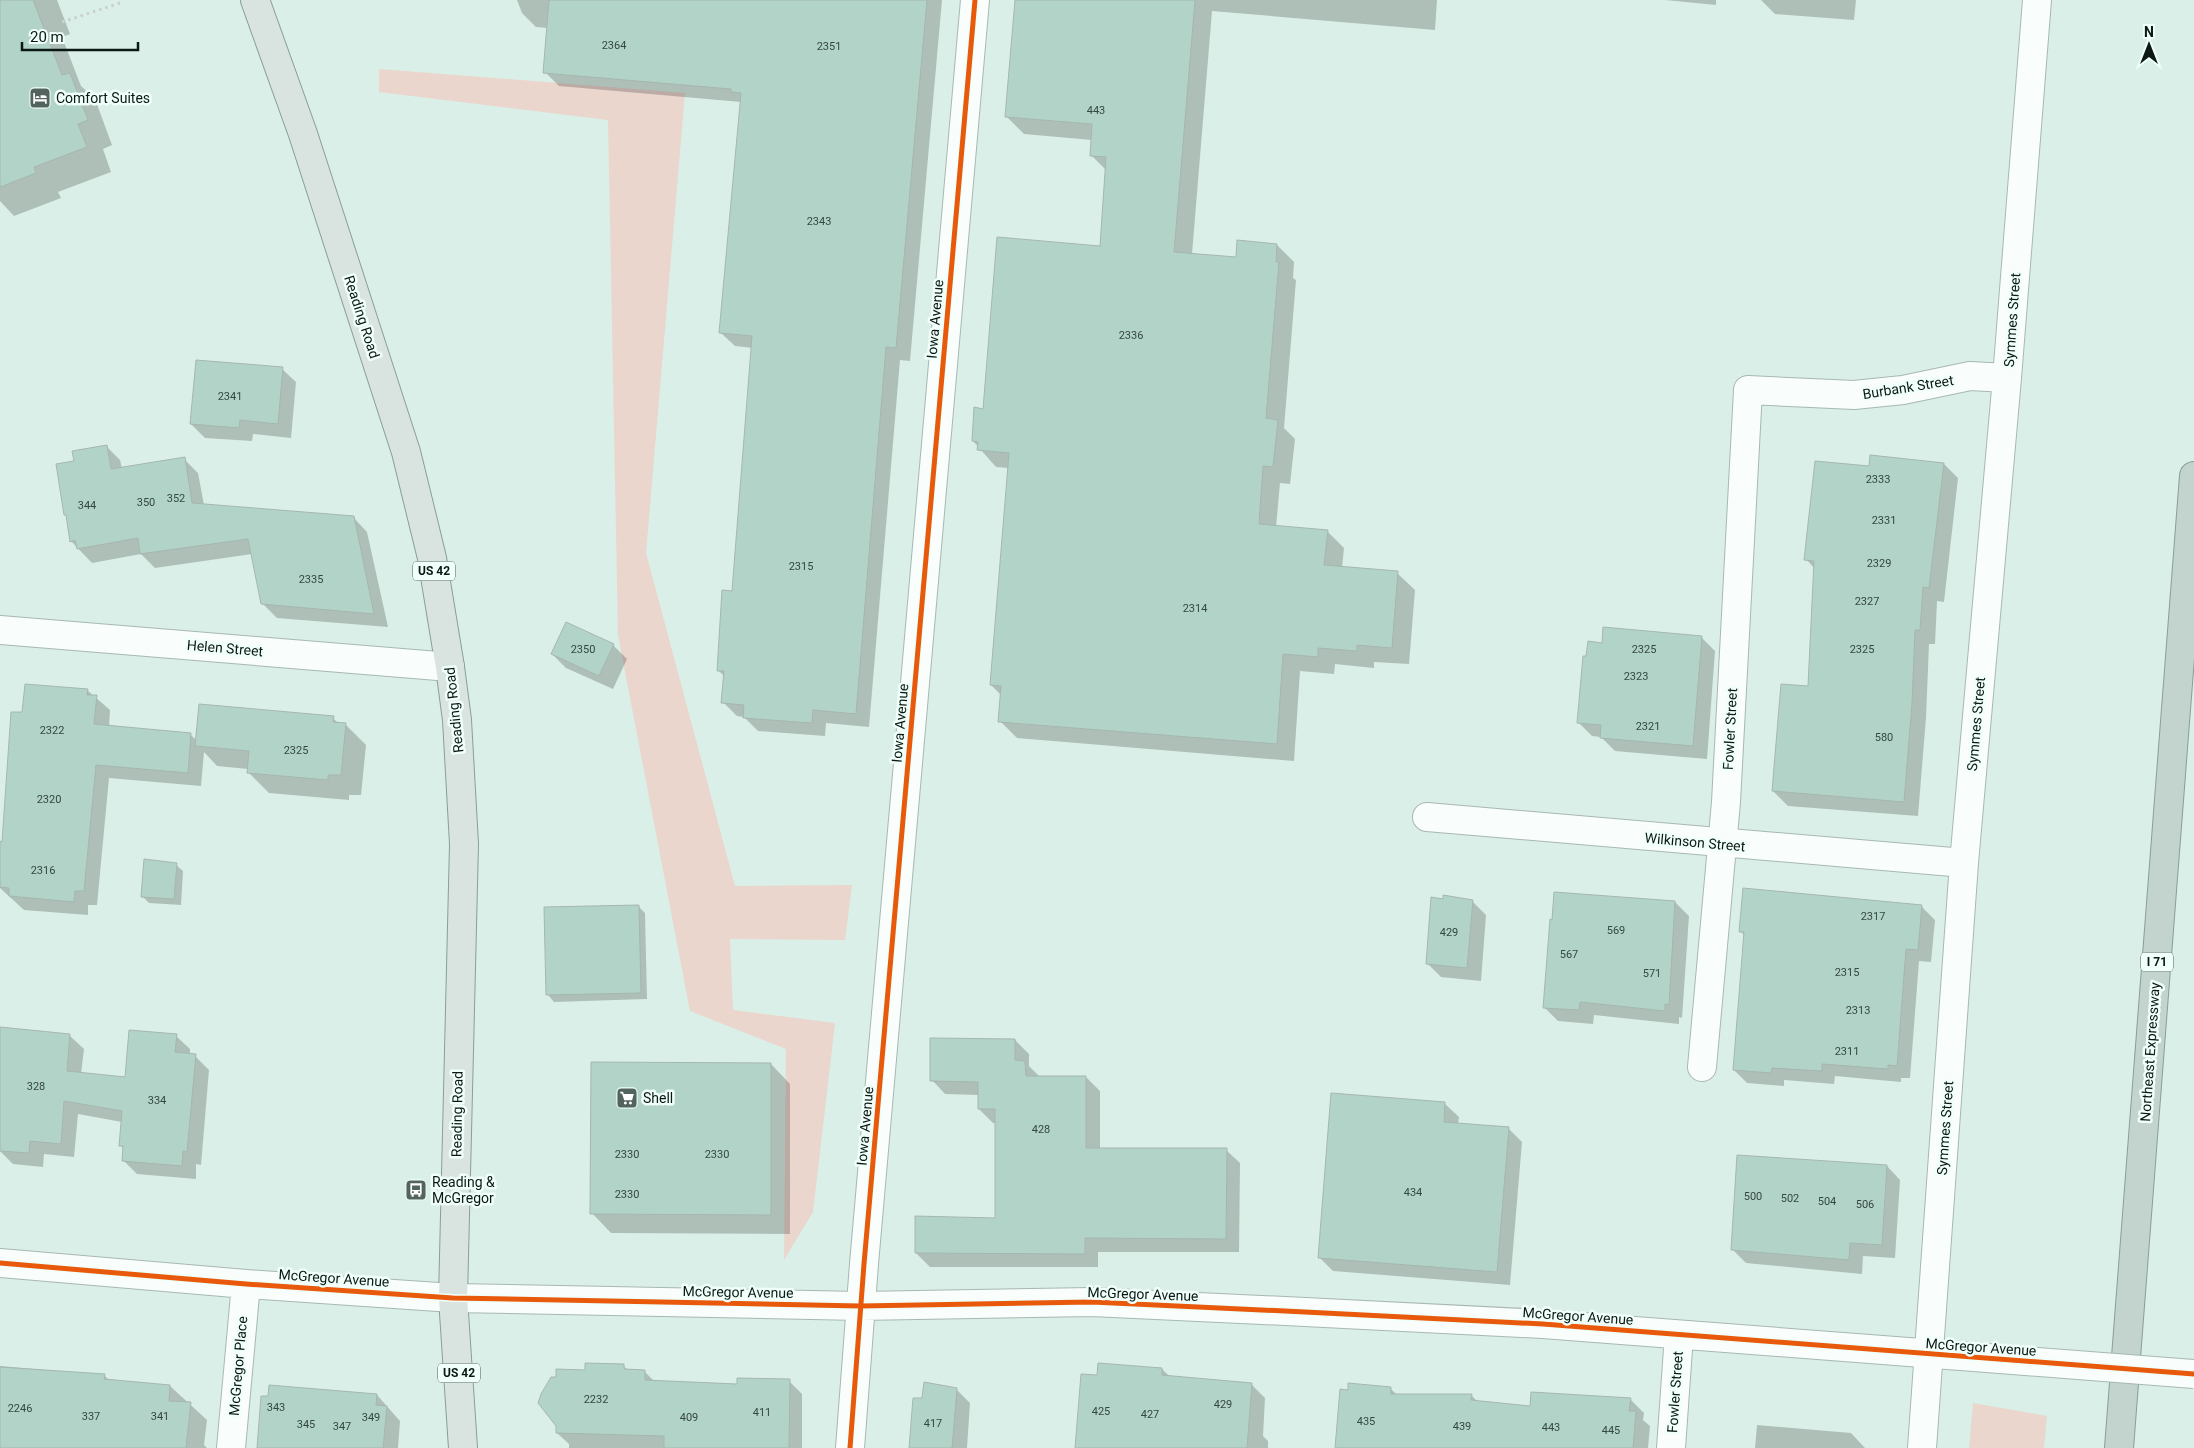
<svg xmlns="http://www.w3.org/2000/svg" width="2194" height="1448" font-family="Roboto,sans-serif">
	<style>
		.green { fill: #ead6cd }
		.shadow { fill: #0003 }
		.building { fill: #b2d4c8; stroke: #a6b6b0 }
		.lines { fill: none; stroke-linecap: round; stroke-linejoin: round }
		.minor-casing { stroke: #a7b8b2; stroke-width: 30 }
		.major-casing { stroke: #889f97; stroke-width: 30 }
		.highway-casing { stroke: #889f97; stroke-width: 30 }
		.path { stroke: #c9d0cd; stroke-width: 3; stroke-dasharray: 2.5 4; stroke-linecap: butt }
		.minor { stroke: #f9fdfb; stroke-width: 28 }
		.major { stroke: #d9e4e0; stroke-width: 28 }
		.highway { stroke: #c3d3ce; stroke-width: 28 }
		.minor-bridge-casing { stroke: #a7b8b2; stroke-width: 30; stroke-linecap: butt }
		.minor-bridge { stroke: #f9fdfb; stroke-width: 28 }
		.cycleway-casing { stroke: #f0fff9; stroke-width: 8 }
		.cycleway { stroke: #e8590c; stroke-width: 5 }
		.labels { text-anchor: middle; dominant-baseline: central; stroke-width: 5; stroke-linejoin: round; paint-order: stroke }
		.number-label { font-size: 11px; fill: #354741 }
		.shield { fill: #f0fff9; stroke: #505d59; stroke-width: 1 }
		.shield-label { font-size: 12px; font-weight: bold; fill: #0b1814 }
		.poi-label { font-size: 14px; fill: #0b1814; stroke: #f0fff9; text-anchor: start }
		.street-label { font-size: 14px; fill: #0b1814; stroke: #f0fff9 }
	</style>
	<rect width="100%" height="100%" fill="#daefe7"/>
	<!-- green -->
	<path class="green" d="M 379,69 L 685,93 L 646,553 L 735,886 L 852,885 L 845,940 L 730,939 L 733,1010 L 835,1023 L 813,1212 L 784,1260 L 786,1049 L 690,1011 L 618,635 L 608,120 L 379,92 Z
		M 1973,1403 L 2047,1416 L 2044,1448 L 1969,1448 Z"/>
	<!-- shadow -->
	<path class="shadow" d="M 0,0 L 57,0 L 70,34 L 62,37 L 81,86 L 95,99 L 112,145 L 103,149 L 111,172 L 58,192 L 61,198 L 14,216 L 0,201 Z
		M 517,0 L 942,0 L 910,361 L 900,360 L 869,727 L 826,723 L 825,736 L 758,731 L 744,717 L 737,716 L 723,702 L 725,677 L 718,670 L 733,592 L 753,348 L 735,346 L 721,333 L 741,102 L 559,86 L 545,72 L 548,28 L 536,27 L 522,13 Z
		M 1016,0 L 1437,0 L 1435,30 L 1212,11 L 1192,254 L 1238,258 L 1277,245 L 1294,262 L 1293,278 L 1296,280 L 1284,428 L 1295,439 L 1290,484 L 1280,483 L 1276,527 L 1327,531 L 1344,548 L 1342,568 L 1397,573 L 1415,590 L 1409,664 L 1374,662 L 1374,668 L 1335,664 L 1334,674 L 1300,671 L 1294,761 L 1017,738 L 1000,721 L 1002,696 L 991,685 L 1009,468 L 996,467 L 973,441 L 984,410 L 1101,247 L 1107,171 L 1091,155 L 1092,140 L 1024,134 L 1007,117 Z
		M 1665,0 L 1716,0 L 1716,5 Z
		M 1761,0 L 1856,0 L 1854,20 L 1775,14 Z
		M 282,369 L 296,382 L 291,438 L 253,434 L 252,441 L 205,438 L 191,424 Z
		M 106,446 L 120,460 L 122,469 L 184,459 L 198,473 L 204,505 L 353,517 L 367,532 L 388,627 L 277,618 L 263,604 L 252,554 L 155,568 L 141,554 L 92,563 L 71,541 L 75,462 Z
		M 1944,464 L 1958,478 L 1944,602 L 1937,601 L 1935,644 L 1929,644 L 1926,718 L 1918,816 L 1788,806 L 1773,791 L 1809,688 L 1815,569 L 1806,559 L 1870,467 Z
		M 1701,637 L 1715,651 L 1707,759 L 1615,751 L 1601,737 L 1592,736 L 1578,722 L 1588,657 L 1603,644 Z
		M 613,645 L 627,659 L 613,689 L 566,668 L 552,654 Z
		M 87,690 L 110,710 L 109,727 L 190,734 L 197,741 L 333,718 L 339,724 L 345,724 L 366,745 L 361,795 L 349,795 L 349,800 L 269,793 L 248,772 L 248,769 L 217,766 L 204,752 L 201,786 L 109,778 L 97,905 L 88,905 L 88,915 L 24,910 L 0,888 L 0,867 L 23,714 Z
		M 176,865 L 183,871 L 181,905 L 149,903 L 143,897 Z
		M 1472,901 L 1486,915 L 1481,981 L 1441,977 L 1427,963 Z
		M 1675,902 L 1689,916 L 1682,1018 L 1679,1017 L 1679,1024 L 1594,1015 L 1593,1024 L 1558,1021 L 1544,1007 Z
		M 638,906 L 645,913 L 647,999 L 554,1002 L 548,995 Z
		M 1922,907 L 1935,920 L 1931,962 L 1919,961 L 1910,1078 L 1901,1078 L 1901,1082 L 1835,1076 L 1834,1084 L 1784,1080 L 1784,1086 L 1747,1083 L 1734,1070 L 1745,936 L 1741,932 Z
		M 0,1029 L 70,1036 L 84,1049 L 81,1074 L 126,1078 L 176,1036 L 190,1049 L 190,1055 L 195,1056 L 209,1070 L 201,1165 L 196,1164 L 196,1179 L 137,1174 L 123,1160 L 124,1149 L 120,1145 L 122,1122 L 78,1114 L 74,1157 L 44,1154 L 43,1167 L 13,1164 L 0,1151 Z
		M 1015,1040 L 1029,1054 L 1029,1066 L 1039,1076 L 1086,1077 L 1100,1091 L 1100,1149 L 1226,1150 L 1240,1163 L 1239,1252 L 1098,1252 L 1098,1267 L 930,1267 L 916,1253 L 997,1219 L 997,1123 L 993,1123 L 979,1109 L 979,1095 L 945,1094 L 932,1080 Z
		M 771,1064 L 790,1084 L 790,1234 L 611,1233 L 592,1213 Z
		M 1445,1104 L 1459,1117 L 1458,1124 L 1508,1128 L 1522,1142 L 1510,1285 L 1333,1271 L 1319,1257 Z
		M 1887,1166 L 1900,1180 L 1895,1258 L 1863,1256 L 1862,1274 L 1746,1263 L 1732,1249 Z
		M 623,1365 L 628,1371 L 645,1372 L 654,1381 L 738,1385 L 789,1381 L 802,1394 L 802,1448 L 569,1448 L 569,1444 L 557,1433 L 586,1371 Z
		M 0,1366 L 104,1375 L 110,1381 L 170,1386 L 207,1420 L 204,1445 L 207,1448 L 0,1448 Z
		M 1162,1369 L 1170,1377 L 1251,1384 L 1265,1398 L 1263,1436 L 1268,1441 L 1268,1448 L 1076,1448 L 1098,1376 Z
		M 1390,1388 L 1397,1395 L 1471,1395 L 1478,1402 L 1531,1407 L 1630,1399 L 1644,1413 L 1643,1420 L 1650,1426 L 1648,1448 L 1336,1448 Z
		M 956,1389 L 970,1403 L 967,1448 L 911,1448 L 923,1400 Z
		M 377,1395 L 400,1421 L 398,1448 L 258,1448 Z
		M 1757,1425 L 1851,1433 L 1865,1448 L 1755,1448 Z"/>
	<!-- building -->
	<path class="building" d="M 0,0 L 33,0 L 62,75 L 70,73 L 88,120 L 78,124 L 87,147 L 34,167 L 36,173 L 0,187 Z
		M 549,0 L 927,0 L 896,348 L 886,347 L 856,714 L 813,710 L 812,723 L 743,718 L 744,705 L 721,703 L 724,671 L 717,671 L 722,590 L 732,591 L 752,336 L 719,333 L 741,93 L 731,92 L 731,89 L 543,73 Z
		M 1015,0 L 1195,0 L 1174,252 L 1236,257 L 1237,240 L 1277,244 L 1276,262 L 1279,262 L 1266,418 L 1278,420 L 1273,467 L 1263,466 L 1259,524 L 1328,530 L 1324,565 L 1398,571 L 1392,648 L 1357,645 L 1357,651 L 1318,648 L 1318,657 L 1283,654 L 1277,744 L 998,722 L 1001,686 L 990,685 L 1009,453 L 977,450 L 978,442 L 972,441 L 974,407 L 983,409 L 997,237 L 1100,246 L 1106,157 L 1090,156 L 1092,124 L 1005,117 Z
		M 196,360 L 283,367 L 278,424 L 240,420 L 239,428 L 190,424 Z
		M 107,445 L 111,469 L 185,457 L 192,503 L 354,516 L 374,614 L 261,604 L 248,539 L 140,554 L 138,538 L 77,549 L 75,540 L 70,542 L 66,515 L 64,515 L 56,464 L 74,461 L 72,451 Z
		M 1870,455 L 1944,463 L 1929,588 L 1923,587 L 1920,630 L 1915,630 L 1912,703 L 1904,802 L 1772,791 L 1781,684 L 1808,686 L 1814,561 L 1804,560 L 1815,461 L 1869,466 Z
		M 566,622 L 614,644 L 599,676 L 551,654 Z
		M 1603,627 L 1702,636 L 1693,746 L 1600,738 L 1601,725 L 1577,723 L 1583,656 L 1586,656 L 1588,641 L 1602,643 Z
		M 25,684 L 88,689 L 87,695 L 97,695 L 94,724 L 191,733 L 188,773 L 96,765 L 84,891 L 75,891 L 74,902 L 9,896 L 9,888 L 0,887 L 0,841 L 2,842 L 11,712 L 22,712 Z
		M 199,704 L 334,716 L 333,722 L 346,723 L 341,775 L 328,775 L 328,780 L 247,773 L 249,751 L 195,746 Z
		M 144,859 L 177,863 L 174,899 L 141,897 Z
		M 1743,888 L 1922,905 L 1918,950 L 1906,949 L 1897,1066 L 1888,1065 L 1888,1069 L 1822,1064 L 1822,1071 L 1772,1068 L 1771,1073 L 1733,1070 L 1744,932 L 1739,932 Z
		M 1554,892 L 1675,901 L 1669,1005 L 1665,1004 L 1665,1011 L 1580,1002 L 1579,1010 L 1543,1008 L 1550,919 L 1552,920 Z
		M 1443,895 L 1473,900 L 1467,968 L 1426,964 L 1431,897 L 1443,899 Z
		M 639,905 L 641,993 L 546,995 L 544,907 Z
		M 0,1027 L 70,1034 L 67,1071 L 125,1077 L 129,1030 L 177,1034 L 175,1052 L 196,1054 L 187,1152 L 183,1151 L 182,1166 L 122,1161 L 123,1146 L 119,1146 L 122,1111 L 64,1101 L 61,1144 L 30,1141 L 29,1153 L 0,1151 Z
		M 930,1038 L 1015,1039 L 1015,1060 L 1025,1061 L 1026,1076 L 1086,1076 L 1086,1148 L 1227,1148 L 1226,1239 L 1085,1238 L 1085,1254 L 915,1253 L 915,1216 L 995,1218 L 995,1109 L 978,1109 L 978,1082 L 930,1081 Z
		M 591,1062 L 771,1063 L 771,1215 L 590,1214 Z
		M 1331,1093 L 1445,1102 L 1444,1122 L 1509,1127 L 1497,1272 L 1318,1258 Z
		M 1737,1155 L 1887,1165 L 1882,1245 L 1850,1243 L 1849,1260 L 1731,1250 Z
		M 585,1363 L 624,1364 L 624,1369 L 645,1370 L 645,1380 L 737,1384 L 737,1378 L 790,1379 L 789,1448 L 664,1448 L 664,1436 L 556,1433 L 556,1426 L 538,1403 L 541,1394 L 551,1377 L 556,1377 L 556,1369 L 585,1370 Z
		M 1098,1363 L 1162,1368 L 1162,1375 L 1252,1383 L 1247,1448 L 1075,1448 L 1081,1374 L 1097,1375 Z
		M 0,1367 L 105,1374 L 104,1379 L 170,1385 L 169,1401 L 191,1402 L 186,1448 L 0,1448 Z
		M 924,1382 L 957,1388 L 952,1448 L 909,1448 L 913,1398 L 922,1398 Z
		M 1348,1383 L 1391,1387 L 1391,1394 L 1472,1394 L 1471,1400 L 1530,1406 L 1531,1392 L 1631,1398 L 1629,1411 L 1636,1411 L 1633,1448 L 1335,1448 L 1340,1389 L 1348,1390 Z
		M 269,1385 L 377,1394 L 376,1405 L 387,1406 L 383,1448 L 257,1448 L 261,1396 L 268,1396 Z"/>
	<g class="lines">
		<!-- minor casing -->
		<g class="minor-casing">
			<path id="minor" d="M 0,630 L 450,667
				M 1427,817 L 1964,863
				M 1702,1067 L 1726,802 L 1748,390 L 1854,395 L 1903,390 L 1970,376 L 2007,378
				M 0,1263 L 246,1284 L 453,1298 L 860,1306 L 1092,1302 L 1305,1312 L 1543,1324 L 2000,1359
				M 231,1448 L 246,1284
				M 850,1448 L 864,1264 L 975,0
				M 1671,1448 L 1679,1335
				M 1922,1448 L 1964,863 L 2007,378 L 2037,0"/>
		</g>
		<!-- major casing -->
		<g class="major-casing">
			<path id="major" d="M 255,0 L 303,134 L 406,452 L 432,558 L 450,667 L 457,720 L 464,844 L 453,1298 L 463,1448"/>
		</g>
		<!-- highway casing -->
		<g class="highway-casing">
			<path id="highway" d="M 2119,1448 L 2194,476"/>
		</g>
		<!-- path -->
		<path class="path" d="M 62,22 L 120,3"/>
		<!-- minor -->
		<use href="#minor" class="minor"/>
		<!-- major -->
		<use href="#major" class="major"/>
		<!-- highway -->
		<use href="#highway" class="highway"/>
		<!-- minor-bridge casing -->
		<g class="minor-bridge-casing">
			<path id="minor-bridge" d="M 2000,1359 L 2194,1374"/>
		</g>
		<!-- minor-bridge -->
		<use href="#minor-bridge" class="minor-bridge"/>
		<!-- cycleway casing -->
		<g class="cycleway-casing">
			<path id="cycleway" d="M 0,1263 L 246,1284 L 453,1298 L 860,1306 L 1092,1302 L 1305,1312 L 1543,1324 L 2194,1374
				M 850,1448 L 864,1264 L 975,0"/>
		</g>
		<!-- cycleway -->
		<use href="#cycleway" class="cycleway"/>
	</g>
	<!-- icons -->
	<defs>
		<g id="hotel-square" transform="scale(1.125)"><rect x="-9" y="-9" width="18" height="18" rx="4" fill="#53635e" stroke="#f0fff9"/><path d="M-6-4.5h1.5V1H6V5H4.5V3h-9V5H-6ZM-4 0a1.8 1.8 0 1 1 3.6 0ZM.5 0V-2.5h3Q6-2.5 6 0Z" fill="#fff"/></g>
		<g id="supermarket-square" transform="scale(1.125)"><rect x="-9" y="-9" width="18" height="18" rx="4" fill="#53635e" stroke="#f0fff9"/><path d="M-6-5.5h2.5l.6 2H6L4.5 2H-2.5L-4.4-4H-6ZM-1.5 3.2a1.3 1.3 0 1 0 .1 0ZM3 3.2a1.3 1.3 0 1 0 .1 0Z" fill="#fff"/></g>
		<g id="bus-square" transform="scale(1.125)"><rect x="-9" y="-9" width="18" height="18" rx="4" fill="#53635e" stroke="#f0fff9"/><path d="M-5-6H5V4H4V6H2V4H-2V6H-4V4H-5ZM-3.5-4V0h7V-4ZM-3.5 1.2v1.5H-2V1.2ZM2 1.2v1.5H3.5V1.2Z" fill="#fff"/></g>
	</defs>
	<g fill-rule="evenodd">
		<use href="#hotel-square" x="40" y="98"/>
		<use href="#supermarket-square" x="627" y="1098"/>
		<use href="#bus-square" x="416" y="1190"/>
	</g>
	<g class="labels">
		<!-- number labels -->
		<g class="number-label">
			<text x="614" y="45">2364</text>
			<text x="829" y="46">2351</text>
			<text x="1096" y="110">443</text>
			<text x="819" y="221">2343</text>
			<text x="1131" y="335">2336</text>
			<text x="230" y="396">2341</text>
			<text x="1878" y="479">2333</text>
			<text x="176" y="498">352</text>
			<text x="146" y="502">350</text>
			<text x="87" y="505">344</text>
			<text x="1884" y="520">2331</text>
			<text x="1879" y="563">2329</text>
			<text x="801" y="566">2315</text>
			<text x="311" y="579">2335</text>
			<text x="1867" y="601">2327</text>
			<text x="1195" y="608">2314</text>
			<text x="583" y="649">2350</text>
			<text x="1644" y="649">2325</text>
			<text x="1862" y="649">2325</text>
			<text x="1636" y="676">2323</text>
			<text x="1648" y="726">2321</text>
			<text x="52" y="730">2322</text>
			<text x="1884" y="737">580</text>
			<text x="296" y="750">2325</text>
			<text x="49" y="799">2320</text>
			<text x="43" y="870">2316</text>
			<text x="1873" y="916">2317</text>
			<text x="1616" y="930">569</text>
			<text x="1449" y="932">429</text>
			<text x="1569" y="954">567</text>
			<text x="1847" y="972">2315</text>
			<text x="1652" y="973">571</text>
			<text x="1858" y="1010">2313</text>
			<text x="1847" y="1051">2311</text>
			<text x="36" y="1086">328</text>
			<text x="157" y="1100">334</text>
			<text x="1041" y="1129">428</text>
			<text x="627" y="1154">2330</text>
			<text x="717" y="1154">2330</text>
			<text x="1413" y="1192">434</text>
			<text x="627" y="1194">2330</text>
			<text x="1753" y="1196">500</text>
			<text x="1790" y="1198">502</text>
			<text x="1827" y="1201">504</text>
			<text x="1865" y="1204">506</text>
			<text x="596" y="1399">2232</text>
			<text x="1223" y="1404">429</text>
			<text x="276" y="1407">343</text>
			<text x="20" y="1408">2246</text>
			<text x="1101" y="1411">425</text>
			<text x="762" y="1412">411</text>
			<text x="1150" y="1414">427</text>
			<text x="91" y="1416">337</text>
			<text x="160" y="1416">341</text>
			<text x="371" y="1417">349</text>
			<text x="689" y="1417">409</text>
			<text x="1366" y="1421">435</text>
			<text x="933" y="1423">417</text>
			<text x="306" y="1424">345</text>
			<text x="342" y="1426">347</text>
			<text x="1462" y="1426">439</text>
			<text x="1551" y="1427">443</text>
			<text x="1611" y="1430">445</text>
		</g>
		<!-- shield labels -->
		<g class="shield">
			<rect x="413" y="561.5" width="42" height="19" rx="4"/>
			<rect x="2141" y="952.5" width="32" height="19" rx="4"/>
			<rect x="438" y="1363.5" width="42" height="19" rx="4"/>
		</g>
		<g class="shield-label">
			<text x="434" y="571">US 42</text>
			<text x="2157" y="962">I 71</text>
			<text x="459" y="1373">US 42</text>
		</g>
		<!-- poi labels -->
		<g class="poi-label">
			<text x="56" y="98">Comfort Suites</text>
			<text x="643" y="1098">Shell</text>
			<text x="432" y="1182">Reading &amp;<tspan x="432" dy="16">McGregor</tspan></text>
		</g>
		<!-- street labels -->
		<g class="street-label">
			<text transform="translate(362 317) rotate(72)">Reading Road</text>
			<text transform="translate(935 319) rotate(-85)">Iowa Avenue</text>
			<text transform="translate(2012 320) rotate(-86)">Symmes Street</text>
			<text transform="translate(1908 387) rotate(-9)">Burbank Street</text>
			<text transform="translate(225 648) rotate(5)">Helen Street</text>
			<text transform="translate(454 710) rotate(-96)">Reading Road</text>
			<text transform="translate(900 723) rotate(-85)">Iowa Avenue</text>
			<text transform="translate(1976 724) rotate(-85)">Symmes Street</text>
			<text transform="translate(1730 729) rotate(-87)">Fowler Street</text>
			<text transform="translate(1695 842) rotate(5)">Wilkinson Street</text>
			<text transform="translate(2150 1052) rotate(-86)">Northeast Expressway</text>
			<text transform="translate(457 1114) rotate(-89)">Reading Road</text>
			<text transform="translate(865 1126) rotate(-85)">Iowa Avenue</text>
			<text transform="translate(1945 1128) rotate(-86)">Symmes Street</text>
			<text transform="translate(334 1278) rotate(4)">McGregor Avenue</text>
			<text transform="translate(738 1292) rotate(1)">McGregor Avenue</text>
			<text transform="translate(1143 1294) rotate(2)">McGregor Avenue</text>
			<text transform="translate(1578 1316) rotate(4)">McGregor Avenue</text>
			<text transform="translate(1981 1347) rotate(4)">McGregor Avenue</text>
			<text transform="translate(238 1366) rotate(-85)">McGregor Place</text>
			<text transform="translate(1675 1392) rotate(-86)">Fowler Street</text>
		</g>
	</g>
	<!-- north arrow -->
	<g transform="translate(2149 45)" stroke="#f0fff9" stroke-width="4" paint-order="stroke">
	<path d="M0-4L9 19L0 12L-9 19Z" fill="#0b1814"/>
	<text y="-8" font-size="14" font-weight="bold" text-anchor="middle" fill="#0b1814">N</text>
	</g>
	<!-- scale -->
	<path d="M22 42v8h116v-8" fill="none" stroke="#0b1814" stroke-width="2.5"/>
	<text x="30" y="42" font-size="15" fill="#0b1814" stroke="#f0fff9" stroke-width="4" paint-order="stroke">20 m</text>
</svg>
